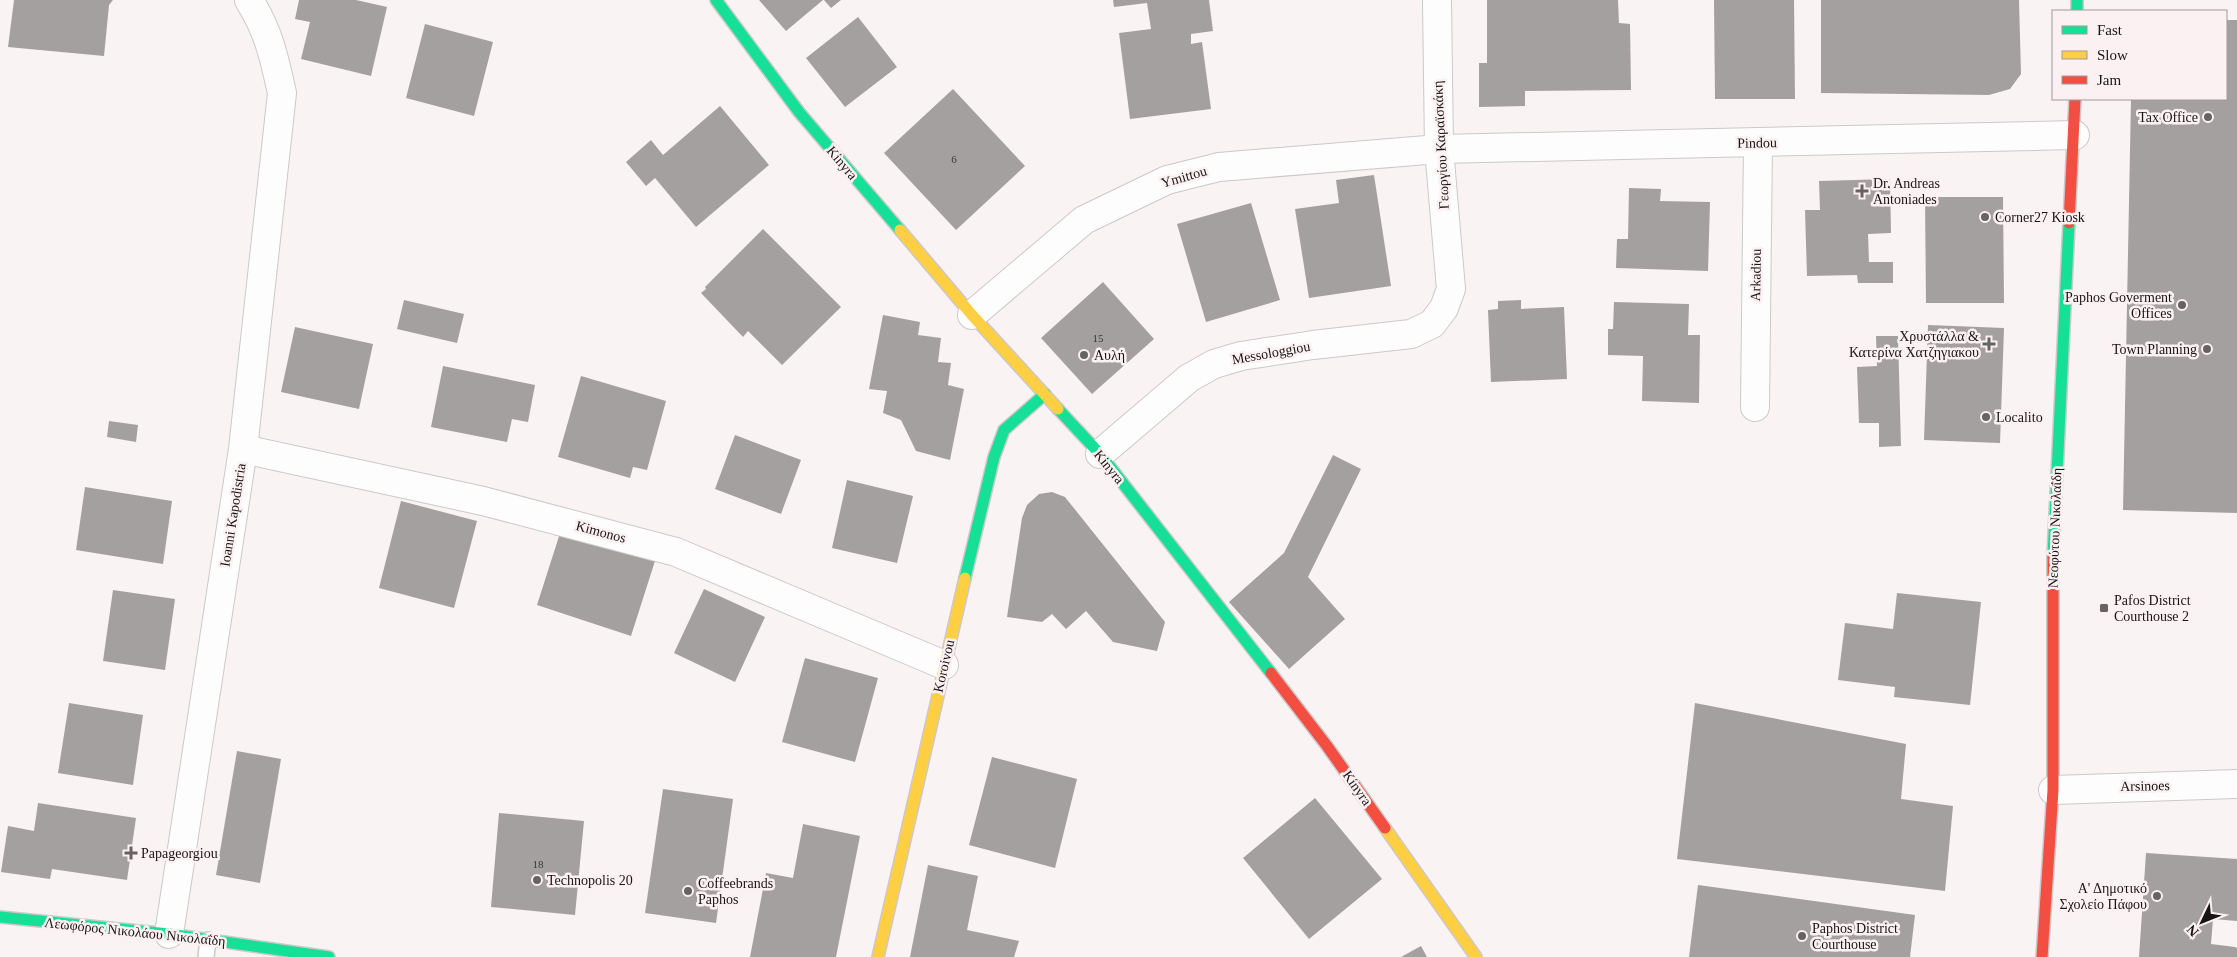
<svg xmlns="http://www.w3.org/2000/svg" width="2237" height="957" font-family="Georgia,serif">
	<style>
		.building { fill: #a5a0a0 }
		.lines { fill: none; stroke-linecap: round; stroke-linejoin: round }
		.lane-casing { stroke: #cdc8c9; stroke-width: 18 }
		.street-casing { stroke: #cdc8c9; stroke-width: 30 }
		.fast-casing { stroke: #cdc8c9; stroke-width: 14 }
		.slow-casing { stroke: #cdc8c9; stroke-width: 14 }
		.jam-casing { stroke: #cdc8c9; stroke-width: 14 }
		.lane { stroke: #fefdfd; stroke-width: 15 }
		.street { stroke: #fefdfd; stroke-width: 28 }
		.fast { stroke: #16e098; stroke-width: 11 }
		.slow { stroke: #ffcf43; stroke-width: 11 }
		.jam { stroke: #f24e42; stroke-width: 11 }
		.poi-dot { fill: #676364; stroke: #fbf1f3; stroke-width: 2 }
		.labels { text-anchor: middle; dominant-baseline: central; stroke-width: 5; stroke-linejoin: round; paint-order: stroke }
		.number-label { font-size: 11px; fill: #3c3838 }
		.poi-label { font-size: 14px; fill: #191516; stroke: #fbf1f3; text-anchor: start }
		.street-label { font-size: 14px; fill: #191516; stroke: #fbf1f3 }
	</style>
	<rect width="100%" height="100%" fill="#f9f3f4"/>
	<!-- building -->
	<path class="building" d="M 14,0 L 113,0 L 109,5 L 104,56 L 8,47 Z
		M 299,0 L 356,0 L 387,7 L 371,76 L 301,59 L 310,22 L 295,19 Z
		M 759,0 L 823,0 L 786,31 Z
		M 824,0 L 841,0 L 831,8 Z
		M 1113,0 L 1209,0 L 1213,31 L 1191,34 L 1191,44 L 1202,42 L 1211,109 L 1130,119 L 1119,33 L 1151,29 L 1147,3 L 1114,7 Z
		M 1487,0 L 1618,0 L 1619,23 L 1630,24 L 1631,90 L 1525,91 L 1525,106 L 1479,107 L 1479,63 L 1487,63 Z
		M 1714,0 L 1794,0 L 1795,99 L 1715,99 Z
		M 1821,0 L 2019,0 L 2021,74 L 2010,89 L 1989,95 L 1821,93 Z
		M 858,17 L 897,67 L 845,107 L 806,58 Z
		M 2226,20 L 2237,20 L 2237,513 L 2123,510 L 2131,99 L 2226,99 Z
		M 425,24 L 493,42 L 474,116 L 406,98 Z
		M 953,89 L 1025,166 L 956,230 L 884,153 Z
		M 720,106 L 769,165 L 696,227 L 655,178 L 646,186 L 626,162 L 651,140 L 663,155 Z
		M 1374,175 L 1391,286 L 1309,298 L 1295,209 L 1339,203 L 1336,180 Z
		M 1890,179 L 1891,233 L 1868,234 L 1869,262 L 1893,262 L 1893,283 L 1858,283 L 1857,275 L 1807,276 L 1805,210 L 1820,210 L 1819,181 Z
		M 1629,188 L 1661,189 L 1660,201 L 1710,202 L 1708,271 L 1616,268 L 1617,239 L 1628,239 Z
		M 1925,197 L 2003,197 L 2004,303 L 1926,303 Z
		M 1251,203 L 1280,300 L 1206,322 L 1177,224 Z
		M 763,229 L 841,307 L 782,365 L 748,331 L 743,337 L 701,293 L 706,289 L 705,287 Z
		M 1103,282 L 1154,339 L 1092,394 L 1041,338 Z
		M 404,300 L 464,314 L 457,343 L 397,329 Z
		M 1521,300 L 1521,309 L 1564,307 L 1567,379 L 1491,382 L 1488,310 L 1498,309 L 1498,301 Z
		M 1614,302 L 1689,304 L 1688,335 L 1700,335 L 1699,403 L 1642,401 L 1643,356 L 1608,355 L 1608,329 L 1613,329 Z
		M 883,315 L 920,322 L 918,335 L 941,338 L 938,362 L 951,363 L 948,385 L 964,389 L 950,460 L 916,451 L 901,420 L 883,413 L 887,391 L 869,389 Z
		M 1928,325 L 2004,328 L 2000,443 L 1924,440 Z
		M 295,327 L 373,344 L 359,409 L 281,392 Z
		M 1876,336 L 1898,336 L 1901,446 L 1879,447 L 1879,423 L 1859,423 L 1857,367 L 1877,366 Z
		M 443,366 L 535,385 L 528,422 L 512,419 L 507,442 L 431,427 Z
		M 581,376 L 666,401 L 647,470 L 633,467 L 630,478 L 558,457 Z
		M 109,421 L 138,425 L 136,442 L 107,437 Z
		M 735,435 L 801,460 L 781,514 L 715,489 Z
		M 1333,455 L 1361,469 L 1308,577 L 1345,619 L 1289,669 L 1229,602 L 1284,553 Z
		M 847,480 L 913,496 L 897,563 L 832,548 Z
		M 85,487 L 172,501 L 163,564 L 76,550 Z
		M 1052,492 L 1065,497 L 1165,622 L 1157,651 L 1113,642 L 1086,611 L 1066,629 L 1052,614 L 1042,622 L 1007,617 L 1022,518 L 1027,505 L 1039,494 Z
		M 401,501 L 477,521 L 454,608 L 379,588 Z
		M 561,530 L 655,561 L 631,636 L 537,605 Z
		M 704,589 L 765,617 L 735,682 L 674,653 Z
		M 113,590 L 175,599 L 165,670 L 103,661 Z
		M 1897,593 L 1981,602 L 1970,705 L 1894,697 L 1895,687 L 1838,680 L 1845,623 L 1893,629 Z
		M 805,658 L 878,678 L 855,762 L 782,742 Z
		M 69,703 L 143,715 L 133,785 L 58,773 Z
		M 1695,703 L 1906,744 L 1901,799 L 1953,806 L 1945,891 L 1677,859 Z
		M 237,751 L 281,759 L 260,883 L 216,875 Z
		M 992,757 L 1077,779 L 1055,868 L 969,845 Z
		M 663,789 L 733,799 L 716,923 L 645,913 Z
		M 1315,798 L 1382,879 L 1309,939 L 1243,858 Z
		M 38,803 L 136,818 L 127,880 L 52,869 L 50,879 L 1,872 L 8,826 L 34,831 Z
		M 499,813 L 584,821 L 575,915 L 491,907 Z
		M 803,824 L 860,836 L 836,957 L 750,957 L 766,873 L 793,878 Z
		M 2146,853 L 2237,859 L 2237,921 L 2213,919 L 2211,944 L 2235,947 L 2237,948 L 2237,957 L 2139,957 Z
		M 928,865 L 978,876 L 967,930 L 1019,941 L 1014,957 L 910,957 Z
		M 1698,885 L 1915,915 L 1910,957 L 1689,957 Z
		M 1421,946 L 1427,957 L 1401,957 Z"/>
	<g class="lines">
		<!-- lane casing -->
		<g class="lane-casing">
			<path id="lane" d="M 206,957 L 208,940"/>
		</g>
		<!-- street casing -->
		<g class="street-casing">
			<path id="street" d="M 972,315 L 1084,220 L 1167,180 L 1219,167 L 1439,149 L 2075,135
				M 1755,407 L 1758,143
				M 243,449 L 483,501 L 676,552 L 944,665
				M 1100,454 L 1189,378 L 1214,364 L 1241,356 L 1313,345 L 1411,334 L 1432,324 L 1444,308 L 1451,289 L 1439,149 L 1437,0
				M 2053,790 L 2237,784
				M 169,934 L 243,449 L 282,93 C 274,57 269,32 249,0"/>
		</g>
		<!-- fast casing -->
		<g class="fast-casing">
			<path id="fast" d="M 716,0 L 799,112 L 900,230
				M 2077,0 L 2077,11
				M 1058,409 L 1100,454 L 1271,673
				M 2053,557 L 2069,223
				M 965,578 L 994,457 L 1004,430 L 1045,394
				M 0,917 L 169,934 L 329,957"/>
		</g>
		<!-- slow casing -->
		<g class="slow-casing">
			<path id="slow" d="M 900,230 L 972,315 L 1058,409
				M 1385,828 L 1476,957
				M 878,957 L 965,578"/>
		</g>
		<!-- jam casing -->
		<g class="jam-casing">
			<path id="jam" d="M 2069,223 L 2075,99
				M 1271,673 L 1327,746 L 1385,828
				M 2042,957 L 2053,790 L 2053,557"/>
		</g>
		<!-- lane -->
		<use href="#lane" class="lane"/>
		<!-- street -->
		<use href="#street" class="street"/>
		<!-- fast -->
		<use href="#fast" class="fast"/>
		<!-- slow -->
		<use href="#slow" class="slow"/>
		<!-- jam -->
		<use href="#jam" class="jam"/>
	</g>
	<!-- markers -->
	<g class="poi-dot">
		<circle cx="2208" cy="117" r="5"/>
		<path d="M1859.5 183.5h5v5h5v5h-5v5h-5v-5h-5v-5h5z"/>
		<circle cx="1985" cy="217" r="5"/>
		<circle cx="2182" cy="305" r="5"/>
		<path d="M1986.5 336.5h5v5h5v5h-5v5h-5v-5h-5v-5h5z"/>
		<circle cx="2207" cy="349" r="5"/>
		<circle cx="1084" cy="355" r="5"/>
		<circle cx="1986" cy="417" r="5"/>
		<rect x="2099" y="603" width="10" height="10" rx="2.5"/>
		<path d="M128.5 845.5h5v5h5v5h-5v5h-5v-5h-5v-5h5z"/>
		<circle cx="537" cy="880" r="5"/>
		<circle cx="688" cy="891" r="5"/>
		<circle cx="2157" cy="896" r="5"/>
		<circle cx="1802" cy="936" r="5"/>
	</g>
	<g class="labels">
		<!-- number labels -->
		<g class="number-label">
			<text x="954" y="159">6</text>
			<text x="1098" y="338">15</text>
			<text x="538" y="864">18</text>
		</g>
		<!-- poi labels -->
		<g class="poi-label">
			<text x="2198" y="117" text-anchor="end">Tax Office</text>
			<text x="1873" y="183">Dr. Andreas<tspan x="1873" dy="16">Antoniades</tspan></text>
			<text x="1995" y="217">Corner27 Kiosk</text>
			<text x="2172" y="297" text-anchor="end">Paphos Goverment<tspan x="2172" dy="16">Offices</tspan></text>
			<text x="1979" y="336" text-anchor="end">Χρυστάλλα &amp;<tspan x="1979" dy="16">Κατερίνα Χατζηγιακου</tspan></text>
			<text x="2197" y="349" text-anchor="end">Town Planning</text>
			<text x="1094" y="355">Αυλή</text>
			<text x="1996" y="417">Localito</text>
			<text x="2114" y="600">Pafos District<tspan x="2114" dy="16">Courthouse 2</tspan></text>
			<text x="141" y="853">Papageorgiou</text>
			<text x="547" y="880">Technopolis 20</text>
			<text x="698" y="883">Coffeebrands<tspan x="698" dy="16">Paphos</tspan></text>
			<text x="2147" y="888" text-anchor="end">Α' Δημοτικό<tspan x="2147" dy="16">Σχολείο Πάφου</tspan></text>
			<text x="1812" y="928">Paphos District<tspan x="1812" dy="16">Courthouse</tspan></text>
		</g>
		<!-- street labels -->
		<g class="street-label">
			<text transform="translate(1757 143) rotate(-1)">Pindou</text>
			<text transform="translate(1441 145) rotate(-93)">Γεωργίου Καραϊσκάκη</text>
			<text transform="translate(842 163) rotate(50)">Kinyra</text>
			<text transform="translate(1184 177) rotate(-16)">Ymittou</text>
			<text transform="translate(1756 275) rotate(-89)">Arkadiou</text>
			<text transform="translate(1271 353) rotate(-10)">Messologgiou</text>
			<text transform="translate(1109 467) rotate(51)">Kinyra</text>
			<text transform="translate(233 515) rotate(-81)">Ioanni Kapodistria</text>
			<text transform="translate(2055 528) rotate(-88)">Νεοφύτου Νικολαΐδη</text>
			<text transform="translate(601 532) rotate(15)">Kimonos</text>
			<text transform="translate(944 666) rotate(-77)">Koroivou</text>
			<text transform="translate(2145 786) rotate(-1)">Arsinoes</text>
			<text transform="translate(1357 788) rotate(55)">Kinyra</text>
			<text transform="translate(135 932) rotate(6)">Λεωφόρος Νικολάου Νικολαΐδη</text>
		</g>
	</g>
	<!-- legend -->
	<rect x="2052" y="10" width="175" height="90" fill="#fbf1f3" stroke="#a1999b"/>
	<rect x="2062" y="26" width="25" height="8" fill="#16e098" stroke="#a1999b"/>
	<text x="2097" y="35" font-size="15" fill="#191516">Fast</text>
	<rect x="2062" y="51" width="25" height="8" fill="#ffcf43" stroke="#a1999b"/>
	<text x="2097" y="60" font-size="15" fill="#191516">Slow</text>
	<rect x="2062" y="76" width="25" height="8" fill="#f24e42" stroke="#a1999b"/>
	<text x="2097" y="85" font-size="15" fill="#191516">Jam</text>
	<!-- north arrow -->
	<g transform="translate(2202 922) rotate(227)" stroke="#fbf1f3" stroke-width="4" paint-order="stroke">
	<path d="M0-4L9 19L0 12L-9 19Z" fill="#191516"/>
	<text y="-8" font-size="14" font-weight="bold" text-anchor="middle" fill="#191516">N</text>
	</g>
</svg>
